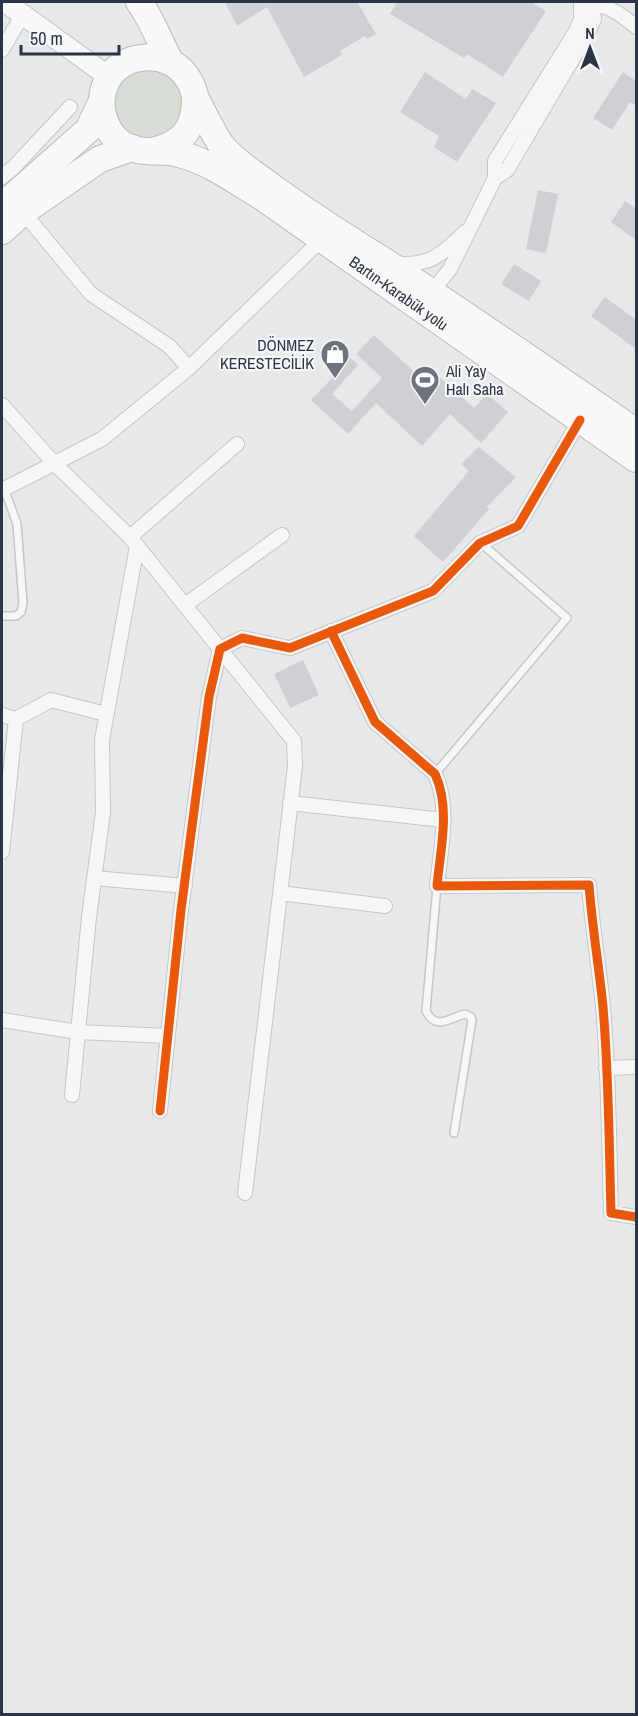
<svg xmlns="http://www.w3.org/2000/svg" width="638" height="1716" font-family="'Archivo Narrow',sans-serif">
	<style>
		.green { fill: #d6ded6 }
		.building { fill: #ced0d3 }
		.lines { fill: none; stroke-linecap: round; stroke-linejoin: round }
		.lane-casing { stroke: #c4c6c8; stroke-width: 10 }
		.street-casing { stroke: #c4c6c8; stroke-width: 16 }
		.secondary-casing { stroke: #c4c6c8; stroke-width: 22 }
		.highway-casing { stroke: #b8bbbf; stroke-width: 28 }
		.lane { stroke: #f5f6f7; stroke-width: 7 }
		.street { stroke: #f5f6f7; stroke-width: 14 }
		.secondary { stroke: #f8f8f8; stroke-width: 20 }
		.highway { stroke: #f8f8f8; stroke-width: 26 }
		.cycleway-casing { stroke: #f4f6f9; stroke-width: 13 }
		.cycleway { stroke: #e8590c; stroke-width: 9 }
		.labels { text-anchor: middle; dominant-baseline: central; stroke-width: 4.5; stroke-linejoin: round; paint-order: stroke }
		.street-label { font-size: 16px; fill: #2b3445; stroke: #f4f6f9 }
		.poi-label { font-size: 16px; fill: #2b3445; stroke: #f4f6f9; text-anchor: end }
	</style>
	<rect width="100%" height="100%" fill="#e6e8ea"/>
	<!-- green -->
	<path class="green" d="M114 103a35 35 0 1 1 70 0a35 35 0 1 1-70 0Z"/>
	<!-- building -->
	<path class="building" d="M 225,2 L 357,2 L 376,34 L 367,39 L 365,36 L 340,51 L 342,55 L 304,77 L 267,7 L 237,26 Z
		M 397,2 L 531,2 L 546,11 L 503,77 L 467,54 L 464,58 L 390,14 Z
		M 425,72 L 466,99 L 472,89 L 496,103 L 457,162 L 434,147 L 439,136 L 400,112 Z
		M 623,72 L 636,81 L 636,106 L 630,102 L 612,130 L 593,118 Z
		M 538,190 L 558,194 L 546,253 L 526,249 Z
		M 625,201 L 636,209 L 636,240 L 611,222 Z
		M 514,264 L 541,281 L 529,301 L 501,284 Z
		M 605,297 L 636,320 L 636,349 L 591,316 Z
		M 374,335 L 418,375 L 426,365 L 474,408 L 487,394 L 508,412 L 481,443 L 450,414 L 422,446 L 376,403 L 348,434 L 311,400 L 339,371 L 334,367 L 346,354 L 358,365 L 332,394 L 352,411 L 382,378 L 356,354 Z
		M 479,447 L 516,477 L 487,507 L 489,509 L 443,562 L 414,536 L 469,471 L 461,464 Z
		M 303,660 L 319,695 L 290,708 L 274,674 Z"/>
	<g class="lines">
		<!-- lane casing -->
		<g class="lane-casing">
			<path id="lane" d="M 2,616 L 16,616 L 21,612 L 23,603 L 17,524 L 4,488
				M 435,774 L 567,618 L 481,543
				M 437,886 L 426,1011 C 436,1031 449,1018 465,1014 L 471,1017 L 472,1020 L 454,1133"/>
		</g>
		<!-- street casing -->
		<g class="street-casing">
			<path id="street" d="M 587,4 C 606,3 622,15 636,27
				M 2,50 L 23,14
				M 2,177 L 13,168 L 70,107
				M 495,178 L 495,161 L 576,31 L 581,19 L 581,2
				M 393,263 C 427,268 442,255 465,232
				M 425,291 L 438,284 L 450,269 L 495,178 L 507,170 L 588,33 L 594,19 L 592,2
				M 189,368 L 322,239
				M 2,405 L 54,463 L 130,537 L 294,741 L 295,766 L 245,1193
				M 2,490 L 102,439 L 189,368 L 169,346 L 91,294 L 23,212
				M 130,537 L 237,444
				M 185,605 L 282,535
				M 331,631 L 375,722 L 435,774 C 451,808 440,851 437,886 L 589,885 C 592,926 599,966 603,1007 C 609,1076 609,1145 611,1213 L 636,1217
				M 2,715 L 16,719 L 51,700 L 106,714
				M 290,803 L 443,820
				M 2,852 L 16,719
				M 94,878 L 185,886
				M 280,893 L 385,906
				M 2,1020 L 78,1032 L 168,1036
				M 606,1068 L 636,1067
				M 72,1095 L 89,917 L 103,812 L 102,740 L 137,546
				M 160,1111 L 181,910 L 209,697 L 220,649 L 242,638 L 290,648 L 433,591 L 480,543 L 518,526 L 580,420"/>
		</g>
		<!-- secondary casing -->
		<g class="secondary-casing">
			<path id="secondary" d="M 5,2 L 109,77"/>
		</g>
		<!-- highway casing -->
		<g class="highway-casing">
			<g id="highway">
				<path d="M 139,2 C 152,19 159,41 170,61"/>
				<path d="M 152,151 C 183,144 195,129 195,97"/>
				<path d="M 2,206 L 88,130 L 100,105"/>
				<path d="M 2,231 L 23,212 L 100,159 L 132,148"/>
				<path id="s1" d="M 636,432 C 552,374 467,315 381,259 C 344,236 307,212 271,186 C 255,174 235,162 222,146 C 215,137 202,110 196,99 C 194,93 193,87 190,82 C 180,63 161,55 141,58 C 128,59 114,68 108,79 C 93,106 106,144 138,150 C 151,153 166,150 179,154 C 208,161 234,180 259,195 L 636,459"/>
			</g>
		</g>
		<!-- lane -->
		<use href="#lane" class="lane"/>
		<!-- street -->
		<use href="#street" class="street"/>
		<!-- secondary -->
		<use href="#secondary" class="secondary"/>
		<!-- highway -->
		<use href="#highway" class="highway"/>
		<!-- cycleway casing -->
		<g class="cycleway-casing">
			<path id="cycleway" d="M 331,631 L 375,722 L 435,774 C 451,808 440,851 437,886 L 589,885 C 592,926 599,966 603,1007 C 609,1076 609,1145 611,1213 L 636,1217
				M 160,1111 L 181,910 L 209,697 L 220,649 L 242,638 L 290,648 L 433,591 L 480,543 L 518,526 L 580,420"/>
		</g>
		<!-- cycleway -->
		<use href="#cycleway" class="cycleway"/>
	</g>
	<!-- icons -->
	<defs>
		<g id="shop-pin" transform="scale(1.5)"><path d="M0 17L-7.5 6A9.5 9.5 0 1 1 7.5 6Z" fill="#6c737f" stroke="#f4f6f9"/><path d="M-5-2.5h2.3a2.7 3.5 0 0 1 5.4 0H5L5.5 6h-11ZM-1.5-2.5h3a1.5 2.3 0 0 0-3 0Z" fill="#fff"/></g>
		<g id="stadium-pin" transform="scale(1.5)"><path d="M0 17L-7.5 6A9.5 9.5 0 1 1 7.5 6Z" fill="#6c737f" stroke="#f4f6f9"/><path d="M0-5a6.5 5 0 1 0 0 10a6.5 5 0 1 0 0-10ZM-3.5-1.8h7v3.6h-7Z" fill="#fff"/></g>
	</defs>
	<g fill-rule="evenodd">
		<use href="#shop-pin" x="335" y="354"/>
		<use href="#stadium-pin" x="425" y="380"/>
	</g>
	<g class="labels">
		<!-- street labels -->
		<g class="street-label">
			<text stroke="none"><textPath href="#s1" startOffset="1066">Bartın-Karabük yolu</textPath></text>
		</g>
		<!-- poi labels -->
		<g class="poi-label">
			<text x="314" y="345">DÖNMEZ<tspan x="314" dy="18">KERESTECİLİK</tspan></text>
			<text x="446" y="371" text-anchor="start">Ali Yay<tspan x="446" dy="18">Halı Saha</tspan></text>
		</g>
	</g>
	<!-- border -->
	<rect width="638" height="1716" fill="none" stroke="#2b3445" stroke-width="6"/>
	<!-- north arrow -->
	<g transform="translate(590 48)" stroke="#f4f6f9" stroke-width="4.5" paint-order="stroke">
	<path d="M0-4.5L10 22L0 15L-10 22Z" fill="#2b3445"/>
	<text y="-9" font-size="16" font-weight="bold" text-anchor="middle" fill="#2b3445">N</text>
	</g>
	<!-- scale -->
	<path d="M21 45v9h98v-9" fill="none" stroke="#2b3445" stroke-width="3"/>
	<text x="30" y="45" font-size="18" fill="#2b3445" stroke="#f4f6f9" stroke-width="4.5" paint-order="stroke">50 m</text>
</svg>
